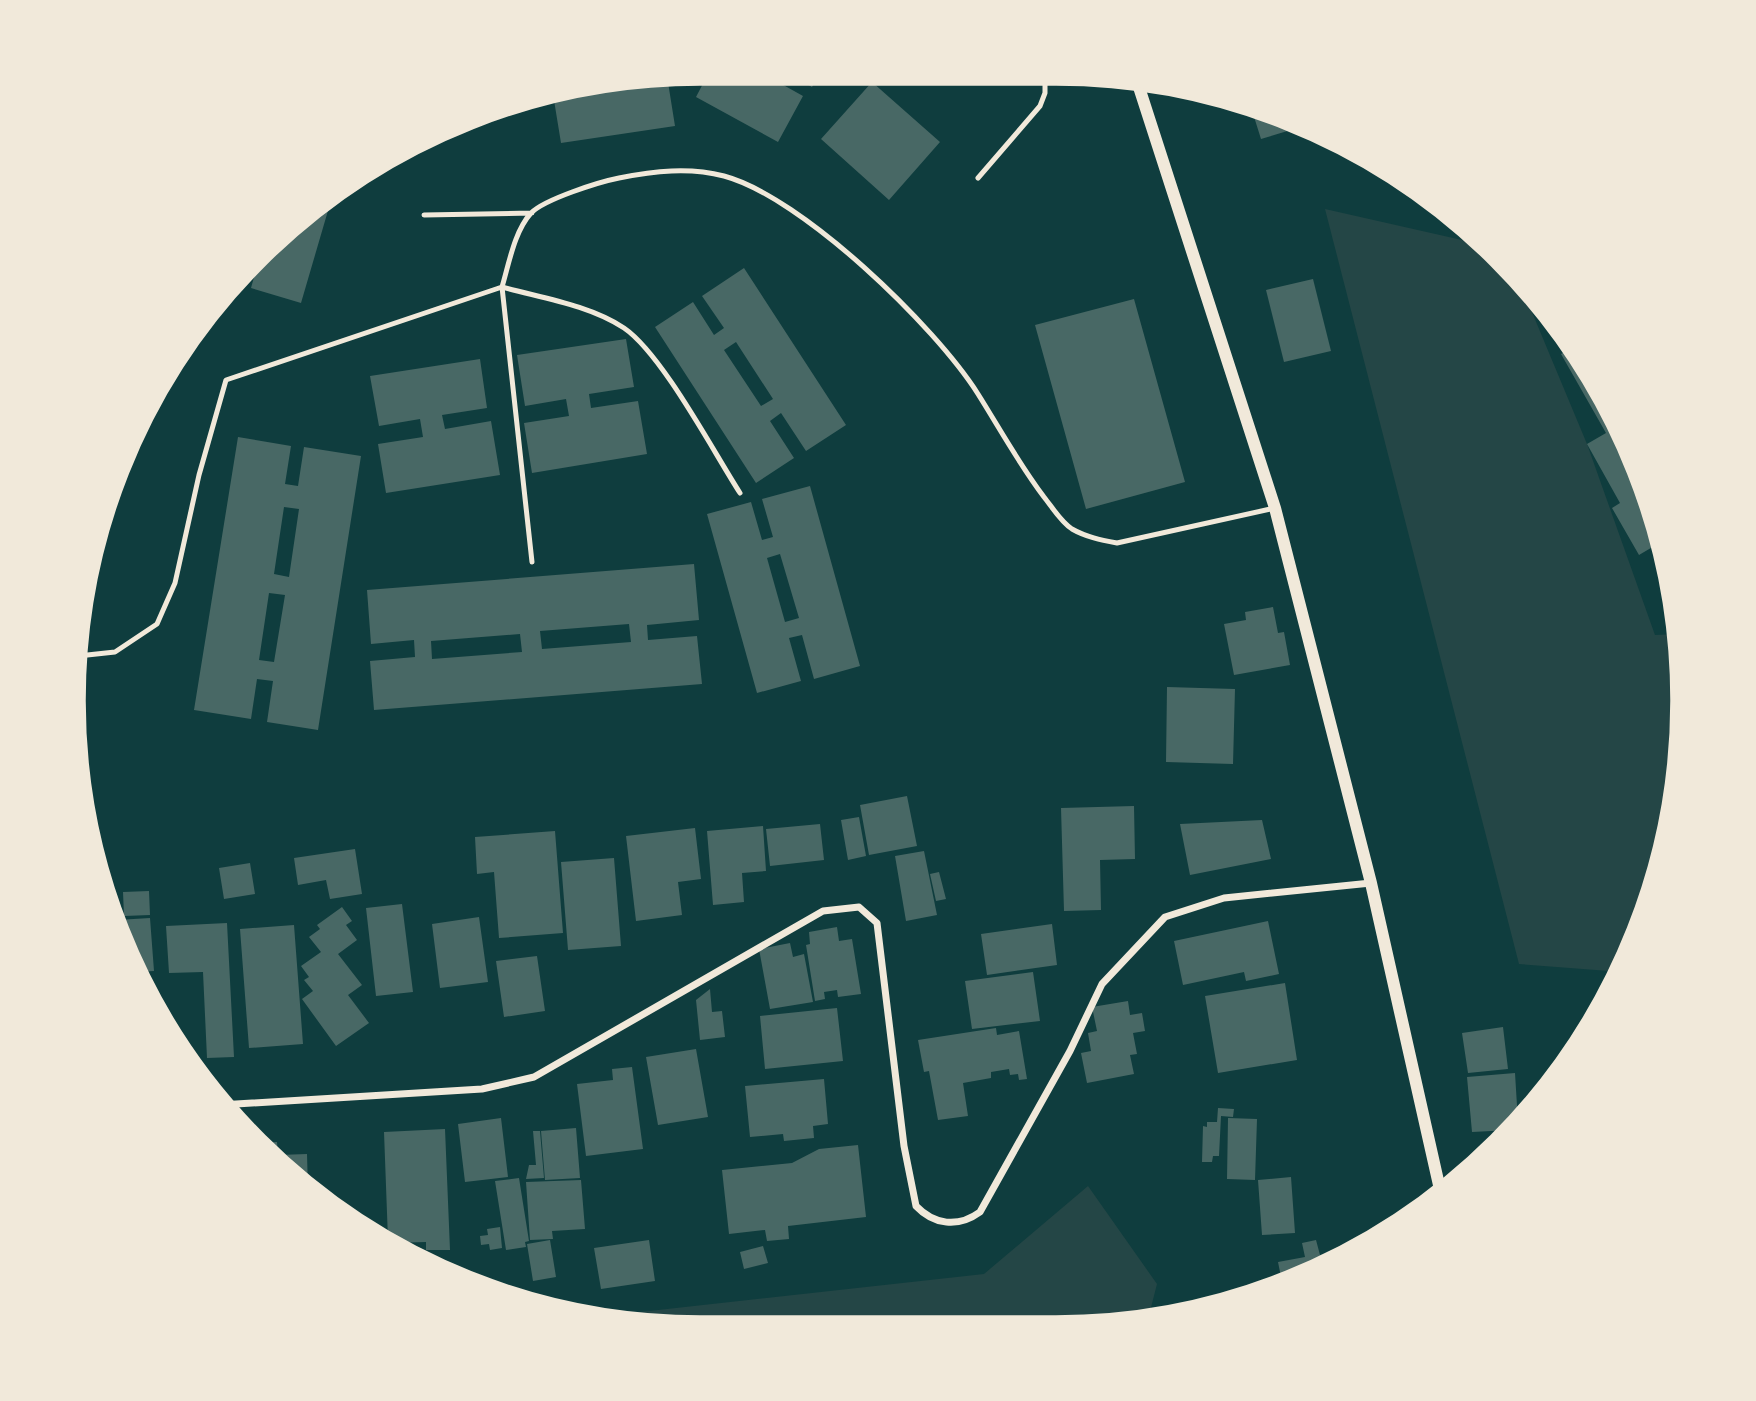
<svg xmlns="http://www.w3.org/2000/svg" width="1756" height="1401" font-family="'Asap Condensed',sans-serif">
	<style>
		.green { fill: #244646 }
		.building { fill: #486865; fill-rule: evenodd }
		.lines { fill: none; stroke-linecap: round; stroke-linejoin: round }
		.service { stroke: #f1e9da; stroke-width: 5 }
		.minor { stroke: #f1e9da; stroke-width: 7 }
		.tertiary { stroke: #f1e9da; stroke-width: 12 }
		.rim { fill: none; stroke: #f1e9da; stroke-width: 3.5 }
	</style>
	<rect width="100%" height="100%" fill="#0f3d3e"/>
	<!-- green -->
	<path class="green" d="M 1325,209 L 1484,245 L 1524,293 L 1587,444 L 1655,635 L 1679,634 L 1683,742 L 1663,864 L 1622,972 L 1519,964 Z
		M 1088,1186 L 1157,1284 L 1148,1319 L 1097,1328 L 700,1329 L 586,1318 L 984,1274 Z"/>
	<!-- building -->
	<path class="building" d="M 709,72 L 771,72 L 769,77 L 803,96 L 778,142 L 696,97 Z
		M 785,72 L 821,72 L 812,87 Z
		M 667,76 L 675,126 L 561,143 L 553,94 Z
		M 872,82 L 940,142 L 889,200 L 821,139 Z
		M 1250,104 L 1258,105 L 1304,126 L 1261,139 Z
		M 332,197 L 301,303 L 251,288 L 261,252 Z
		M 744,268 L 846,425 L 806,451 L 781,413 L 770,421 L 794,458 L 756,483 L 655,327 L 693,302 L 714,335 L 724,328 L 702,296 ZM 736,342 L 773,399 L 761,406 L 724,350 Z
		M 1313,279 L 1331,351 L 1284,362 L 1266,290 Z
		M 1134,299 L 1185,482 L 1086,509 L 1035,325 Z
		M 626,339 L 634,387 L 589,394 L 591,408 L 638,401 L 647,454 L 532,473 L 524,423 L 569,416 L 566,399 L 525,406 L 517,355 Z
		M 1570,349 L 1600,386 L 1651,499 L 1661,542 L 1639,555 L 1612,508 L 1620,503 L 1587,444 L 1606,433 L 1561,354 Z
		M 480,359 L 487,408 L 442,415 L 445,429 L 491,421 L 500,475 L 386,493 L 378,444 L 423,437 L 420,419 L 379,426 L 370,376 Z
		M 238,437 L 291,446 L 285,484 L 298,486 L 304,447 L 361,456 L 318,730 L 267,722 L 273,681 L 257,679 L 251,719 L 194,710 ZM 284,507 L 299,509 L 289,577 L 274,574 ZM 269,593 L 285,595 L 274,662 L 259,660 Z
		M 810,486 L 860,666 L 814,679 L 802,635 L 789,638 L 801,681 L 757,693 L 707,514 L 751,502 L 762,540 L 773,537 L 762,499 ZM 780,554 L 799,618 L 785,622 L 767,558 Z
		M 694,564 L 699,620 L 647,625 L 648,640 L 697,636 L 702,684 L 374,710 L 370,661 L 415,657 L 414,640 L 371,644 L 367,590 ZM 629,624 L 631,642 L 542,649 L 540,631 ZM 520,634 L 522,652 L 432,659 L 431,641 Z
		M 1273,607 L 1278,633 L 1284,632 L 1290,665 L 1234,675 L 1224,624 L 1246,620 L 1245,612 Z
		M 1167,687 L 1235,689 L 1233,764 L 1166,762 Z
		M 907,796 L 917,846 L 869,855 L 860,805 Z
		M 1134,806 L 1135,859 L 1100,860 L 1101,910 L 1064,911 L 1061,808 Z
		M 859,817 L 866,856 L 848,860 L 841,820 Z
		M 1262,820 L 1271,859 L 1190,875 L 1180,824 Z
		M 820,824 L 824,860 L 770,866 L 766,829 Z
		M 763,826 L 766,871 L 742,873 L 744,902 L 713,905 L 707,831 Z
		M 695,828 L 701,879 L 678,882 L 682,915 L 636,921 L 626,836 Z
		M 555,831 L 563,933 L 499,938 L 494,872 L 477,874 L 475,837 Z
		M 355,849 L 362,894 L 330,899 L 326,880 L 298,885 L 294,858 Z
		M 924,851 L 937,915 L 906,921 L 895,856 Z
		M 614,858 L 621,946 L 568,950 L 561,862 Z
		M 250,863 L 255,894 L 224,899 L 219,868 Z
		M 939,872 L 946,899 L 936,901 L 930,874 Z
		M 149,891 L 150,915 L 124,916 L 123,892 Z
		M 402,904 L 413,992 L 376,996 L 366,908 Z
		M 342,907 L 352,921 L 346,925 L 357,940 L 338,954 L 362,985 L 348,995 L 369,1023 L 336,1046 L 302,999 L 313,991 L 304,980 L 309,977 L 301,966 L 321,952 L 309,937 L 320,929 L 317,925 Z
		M 479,917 L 488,982 L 440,988 L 432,924 Z
		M 150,918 L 154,971 L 138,972 L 117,920 Z
		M 1268,921 L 1279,974 L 1246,981 L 1244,972 L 1183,985 L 1174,941 Z
		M 227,923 L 234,1057 L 207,1058 L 203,972 L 169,973 L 166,926 Z
		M 1052,924 L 1057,965 L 987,975 L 981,934 Z
		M 294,925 L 303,1044 L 249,1048 L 240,929 Z
		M 837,927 L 839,941 L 852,939 L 861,994 L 838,997 L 837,990 L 824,992 L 825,999 L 815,1001 L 806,945 L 810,944 L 809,932 Z
		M 790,943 L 793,957 L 804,954 L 813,1002 L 770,1009 L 759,949 Z
		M 537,956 L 545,1011 L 504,1017 L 496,961 Z
		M 1033,972 L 1040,1021 L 972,1029 L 965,981 Z
		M 1285,983 L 1297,1060 L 1218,1073 L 1205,996 Z
		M 710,989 L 712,1012 L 722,1011 L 725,1037 L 700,1040 L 696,1000 Z
		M 1128,1001 L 1130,1015 L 1142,1013 L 1145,1031 L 1133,1033 L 1137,1054 L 1130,1055 L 1134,1074 L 1087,1083 L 1081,1053 L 1091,1051 L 1088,1033 L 1097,1031 L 1092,1007 Z
		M 837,1008 L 843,1061 L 765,1069 L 760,1016 Z
		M 1503,1027 L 1508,1069 L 1468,1073 L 1462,1033 Z
		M 996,1028 L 997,1035 L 1019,1031 L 1027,1079 L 1019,1080 L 1018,1074 L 1010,1075 L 1009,1069 L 991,1072 L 991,1078 L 963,1083 L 968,1116 L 938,1120 L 929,1071 L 924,1072 L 918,1040 Z
		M 696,1049 L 708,1117 L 658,1125 L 646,1057 Z
		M 632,1067 L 643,1149 L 586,1156 L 577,1084 L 613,1080 L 612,1069 Z
		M 1515,1073 L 1518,1122 L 1511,1130 L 1472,1132 L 1467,1077 Z
		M 824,1079 L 828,1124 L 813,1126 L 814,1138 L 784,1141 L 783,1134 L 750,1137 L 745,1086 Z
		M 1218,1108 L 1234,1109 L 1233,1117 L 1221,1116 L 1219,1156 L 1213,1156 L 1212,1162 L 1202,1162 L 1203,1126 L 1207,1127 L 1207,1122 L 1217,1122 Z
		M 501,1118 L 508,1177 L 465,1182 L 458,1124 Z
		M 1228,1118 L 1257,1119 L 1255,1180 L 1227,1179 Z
		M 576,1128 L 580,1178 L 545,1180 L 541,1131 Z
		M 445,1129 L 450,1250 L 426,1250 L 426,1242 L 393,1243 L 388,1240 L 384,1132 Z
		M 533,1131 L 540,1131 L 544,1178 L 526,1179 L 529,1165 L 536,1165 Z
		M 277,1142 L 278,1155 L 307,1154 L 308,1190 L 258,1143 Z
		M 1499,1142 L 1485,1157 L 1484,1143 Z
		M 858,1145 L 866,1217 L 788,1226 L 789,1239 L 767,1241 L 765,1230 L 729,1234 L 722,1170 L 792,1163 L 819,1149 Z
		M 1291,1177 L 1295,1233 L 1262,1235 L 1258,1180 Z
		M 519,1178 L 529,1241 L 525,1242 L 526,1247 L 506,1250 L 495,1181 Z
		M 581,1180 L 585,1229 L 552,1231 L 553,1239 L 530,1240 L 526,1182 Z
		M 500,1227 L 502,1248 L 490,1250 L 489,1244 L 481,1245 L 480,1236 L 488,1235 L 487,1229 Z
		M 550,1240 L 556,1277 L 533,1281 L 527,1244 Z
		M 649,1240 L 655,1281 L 601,1289 L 594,1248 Z
		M 1316,1240 L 1320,1255 L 1336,1252 L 1337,1259 L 1282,1282 L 1278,1262 L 1305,1257 L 1302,1243 Z
		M 763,1246 L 768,1263 L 744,1269 L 740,1252 Z"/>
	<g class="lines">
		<!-- service -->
		<path class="service" d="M 978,178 L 1040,106 L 1045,93 L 1045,73
			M 424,215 L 532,213
			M 532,562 L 502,287 C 542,298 589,305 624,328 C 662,354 713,451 740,493
			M 78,656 L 115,652 L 157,624 L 175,583 L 199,475 L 226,380 L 502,287 C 509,264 514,232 531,213 C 545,199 599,182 619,178 C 654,171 689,167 724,176 C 802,197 935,326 978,394 C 1000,429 1019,464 1044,497 C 1052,507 1061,522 1072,529 C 1086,537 1101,540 1117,543 L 1275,508"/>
		<!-- minor -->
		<path class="minor" d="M 220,1105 L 482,1089 L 534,1077 L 823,911 L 859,907 L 877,923 L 904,1146 L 916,1206 C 934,1225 958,1228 980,1212 L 1070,1051 L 1102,984 L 1165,917 L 1224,898 L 1371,883"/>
		<!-- tertiary -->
		<path class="tertiary" d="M 1137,81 L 1275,508 L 1371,883 L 1441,1194"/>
	</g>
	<!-- crop -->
	<path d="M0 0H1756V1401H0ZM700 84H1056A616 616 0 0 1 1672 700V701A616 616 0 0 1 1056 1317H700A616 616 0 0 1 84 701V700A616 616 0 0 1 700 84Z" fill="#f1e9da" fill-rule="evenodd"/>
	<path class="rim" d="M700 84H1056A616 616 0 0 1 1672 700V701A616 616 0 0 1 1056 1317H700A616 616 0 0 1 84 701V700A616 616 0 0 1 700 84Z"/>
</svg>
